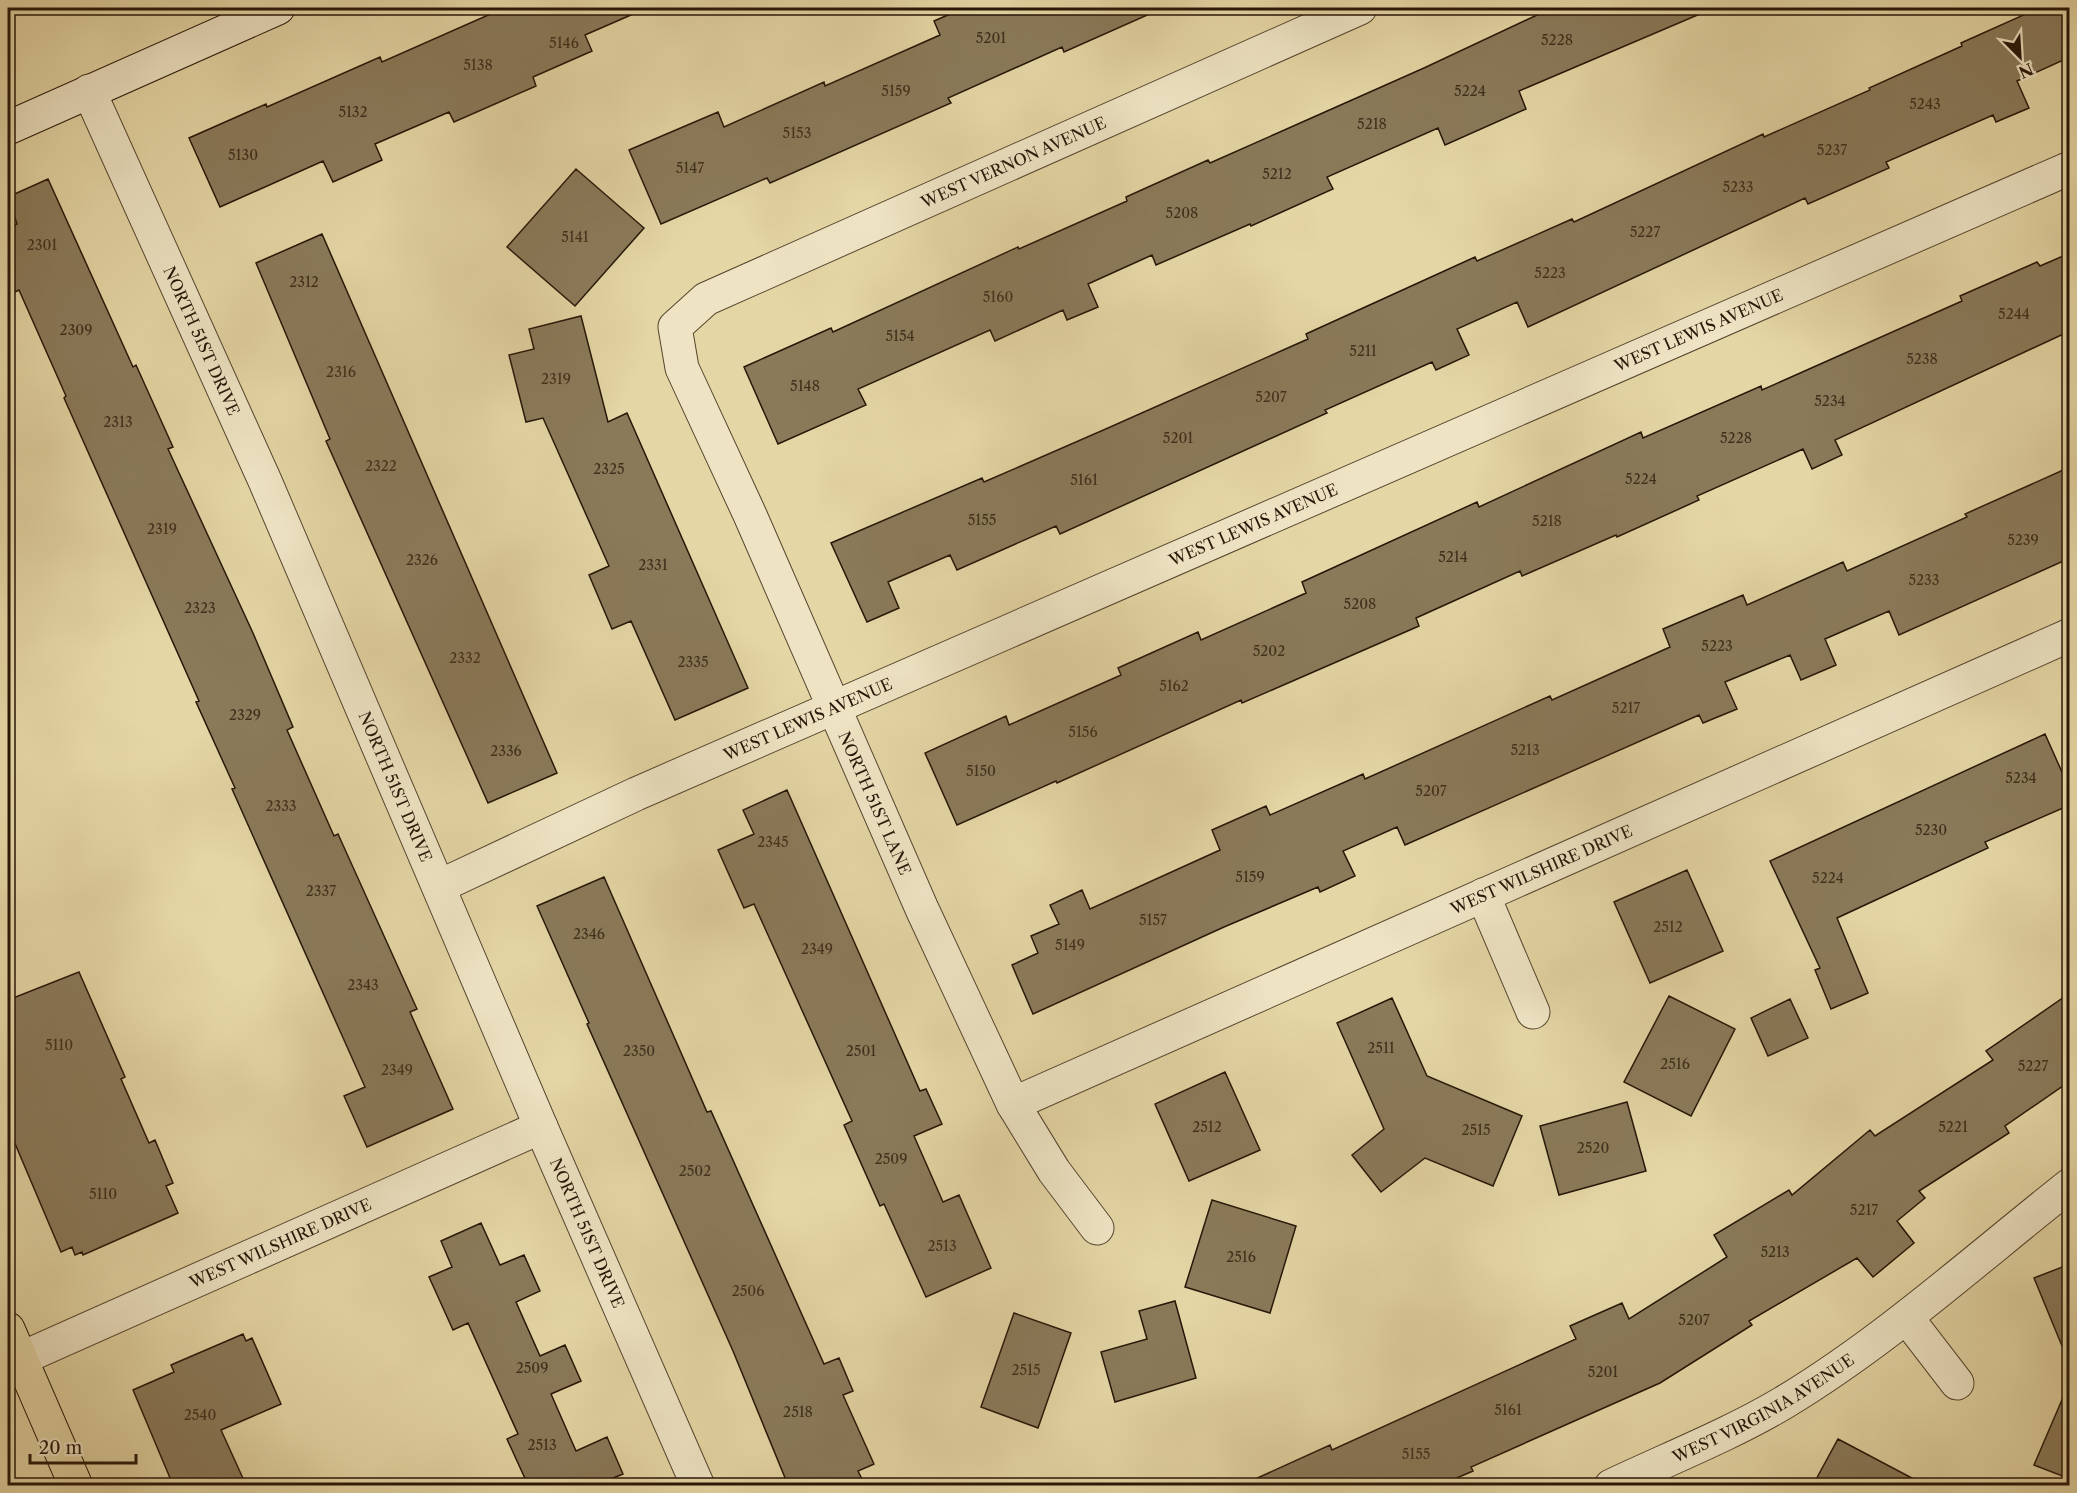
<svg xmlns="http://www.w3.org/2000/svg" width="2077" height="1493" font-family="'Libre Caslon Text',serif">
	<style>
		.building { fill: #8a7a5a; stroke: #271608; stroke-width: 1.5 }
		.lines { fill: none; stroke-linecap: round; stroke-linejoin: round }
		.street-casing { stroke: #56462f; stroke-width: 35 }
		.secondary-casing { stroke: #271608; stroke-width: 35 }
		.primary-casing { stroke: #271608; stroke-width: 35 }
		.street { stroke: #eee4c4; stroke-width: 33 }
		.secondary { stroke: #eee4c4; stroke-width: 33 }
		.primary { stroke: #e5d6a5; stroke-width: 33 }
		.labels { text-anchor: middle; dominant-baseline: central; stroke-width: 4.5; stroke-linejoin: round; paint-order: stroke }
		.number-label { font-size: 14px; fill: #402f1c }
		.street-label { font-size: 16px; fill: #271608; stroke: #eee4c4 }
	</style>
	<rect width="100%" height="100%" fill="#e5d6a5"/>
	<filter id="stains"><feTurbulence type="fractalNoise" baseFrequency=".00333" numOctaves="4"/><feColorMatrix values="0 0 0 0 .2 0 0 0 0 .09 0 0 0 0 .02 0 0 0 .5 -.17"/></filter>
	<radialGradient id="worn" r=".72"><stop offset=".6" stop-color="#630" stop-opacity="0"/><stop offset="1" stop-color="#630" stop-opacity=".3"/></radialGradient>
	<!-- building -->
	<path class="building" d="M 504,8 L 647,8 L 585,35 L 592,51 L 533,77 L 536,86 L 454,122 L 449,112 L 375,144 L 382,160 L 333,182 L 323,161 L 220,207 L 189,138 L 266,104 L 267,107 L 380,57 L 382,62 Z
		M 964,8 L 1163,8 L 1064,52 L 1062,47 L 948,98 L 951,103 L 770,183 L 767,178 L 661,224 L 629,150 L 718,112 L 724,127 L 824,82 L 825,86 L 940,35 L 934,21 Z
		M 1552,8 L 1714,8 L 1519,91 L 1526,109 L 1445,145 L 1438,128 L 1327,177 L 1333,189 L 1251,226 L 1250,224 L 1156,265 L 1152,255 L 1088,284 L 1098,307 L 1067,320 L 1063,310 L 995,341 L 990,330 L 858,389 L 866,405 L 778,444 L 744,367 L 831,328 L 833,332 L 1018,247 L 1019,249 L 1127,201 L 1126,197 L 1208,160 L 1210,163 L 1424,68 Z
		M 2039,8 L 2070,8 L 2070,57 L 2017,81 L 2029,108 L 1996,122 L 1993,115 L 1886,162 L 1889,168 L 1808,204 L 1805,198 L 1528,327 L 1517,302 L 1457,329 L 1469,355 L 1436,370 L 1432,362 L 1325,410 L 1327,413 L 1060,534 L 1056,526 L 957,570 L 950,555 L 888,582 L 899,608 L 867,622 L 831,543 L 982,478 L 984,482 L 1108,428 L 1308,339 L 1306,334 L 1475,257 L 1477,261 L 1572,219 L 1574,222 L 1763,134 L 1764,137 L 1870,90 L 1869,88 L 1962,46 L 1961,43 Z
		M 576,169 L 644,228 L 575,306 L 507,247 Z
		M 48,179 L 133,367 L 136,365 L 173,447 L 168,449 L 253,633 L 293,727 L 287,730 L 334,836 L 338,834 L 417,1009 L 410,1012 L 453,1109 L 367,1147 L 344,1096 L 365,1087 L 232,789 L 235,788 L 196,702 L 199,701 L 64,398 L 66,396 L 19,290 L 15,292 L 8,274 L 8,229 L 17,224 L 8,197 Z
		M 322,234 L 557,773 L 488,803 L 326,441 L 330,439 L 256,263 Z
		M 2070,253 L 2070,331 L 1835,440 L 1842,455 L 1812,469 L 1803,449 L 1697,496 L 1699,500 L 1617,537 L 1616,535 L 1522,576 L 1520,571 L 1416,618 L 1419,626 L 1242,703 L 1241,700 L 1057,783 L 1056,781 L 957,825 L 925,753 L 1006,716 L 1009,725 L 1121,675 L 1118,668 L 1198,632 L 1201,640 L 1306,593 L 1302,582 L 1477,502 L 1479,507 L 1641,432 L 1643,438 L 1761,386 L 1762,390 L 1962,301 L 1960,296 L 2037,262 L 2040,266 Z
		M 581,316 L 608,422 L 627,413 L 748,688 L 675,720 L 631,621 L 612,629 L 589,575 L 609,566 L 543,418 L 526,422 L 509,355 L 534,349 L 529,329 Z
		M 2070,467 L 2070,558 L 1899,635 L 1889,611 L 1825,639 L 1836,665 L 1801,680 L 1790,655 L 1725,682 L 1737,709 L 1703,723 L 1699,715 L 1405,845 L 1397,827 L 1343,851 L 1355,876 L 1320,892 L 1318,887 L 1224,927 L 1033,1014 L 1012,965 L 1038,953 L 1031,936 L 1059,924 L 1050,905 L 1082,890 L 1090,909 L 1220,850 L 1212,830 L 1266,806 L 1270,815 L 1363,774 L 1365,779 L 1550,696 L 1552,700 L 1670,647 L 1663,629 L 1743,595 L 1747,605 L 1843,562 L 1847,571 L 1967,517 L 1965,514 Z
		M 2045,734 L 2070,790 L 2070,805 L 1985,842 L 1988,848 L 1837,918 L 1868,993 L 1831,1009 L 1815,970 L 1820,968 L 1770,861 Z
		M 787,790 L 920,1091 L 926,1089 L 942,1124 L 914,1136 L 943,1202 L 959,1195 L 991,1268 L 926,1297 L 884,1204 L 880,1206 L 844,1125 L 852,1121 L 754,904 L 744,908 L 718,850 L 754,834 L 743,810 Z
		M 1687,870 L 1723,951 L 1650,983 L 1614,902 Z
		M 604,877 L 707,1112 L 711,1111 L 824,1364 L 839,1358 L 853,1391 L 843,1395 L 874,1464 L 858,1471 L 865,1485 L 788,1485 L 733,1351 L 587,1024 L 589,1023 L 537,906 Z
		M 79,972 L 125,1077 L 121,1079 L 149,1143 L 155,1140 L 173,1183 L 166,1186 L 178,1213 L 83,1255 L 82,1252 L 75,1255 L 72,1247 L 61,1252 L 8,1127 L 8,1000 Z
		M 2070,993 L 2070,1081 L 2005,1126 L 2009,1133 L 1919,1191 L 1925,1198 L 1897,1221 L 1914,1243 L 1873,1277 L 1857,1258 L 1749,1321 L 1752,1325 L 1660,1383 L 1471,1467 L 1473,1471 L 1440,1485 L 1242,1485 L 1330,1445 L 1332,1450 L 1576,1339 L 1570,1326 L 1622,1303 L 1629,1319 L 1727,1257 L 1714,1235 L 1789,1190 L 1792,1195 L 1870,1130 L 1875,1136 L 1993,1060 L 1986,1051 Z
		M 1669,996 L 1735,1029 L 1691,1116 L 1624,1082 Z
		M 1392,998 L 1427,1076 L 1522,1116 L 1493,1186 L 1425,1158 L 1381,1192 L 1352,1155 L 1384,1129 L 1337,1023 Z
		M 1790,999 L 1808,1038 L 1768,1056 L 1751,1018 Z
		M 1225,1072 L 1260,1150 L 1189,1181 L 1155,1104 Z
		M 1627,1102 L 1646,1171 L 1559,1195 L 1540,1126 Z
		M 1212,1200 L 1296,1226 L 1270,1313 L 1185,1287 Z
		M 481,1223 L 500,1265 L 524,1255 L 540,1291 L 516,1302 L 540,1356 L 565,1345 L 581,1381 L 551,1394 L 576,1451 L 607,1437 L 623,1474 L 596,1485 L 528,1485 L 507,1439 L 518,1434 L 468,1323 L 453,1330 L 429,1277 L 452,1267 L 441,1241 Z
		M 2070,1264 L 2070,1363 L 2069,1363 L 2034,1278 Z
		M 1175,1301 L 1196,1378 L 1115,1402 L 1101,1352 L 1147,1339 L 1139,1311 Z
		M 1014,1313 L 1071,1333 L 1038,1428 L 981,1407 Z
		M 243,1334 L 246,1341 L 252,1338 L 281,1404 L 221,1430 L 246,1485 L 173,1485 L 133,1390 L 174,1372 L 171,1365 Z
		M 2070,1381 L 2070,1479 L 2034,1465 Z
		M 1838,1439 L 1925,1485 L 1813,1485 Z"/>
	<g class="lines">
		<!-- street casing -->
		<g class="street-casing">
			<g id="street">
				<path id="s1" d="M 89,91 L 265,481 L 541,1127 L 698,1486"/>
				<path id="s2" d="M 440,886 L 636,794 L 2070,168"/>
				<path d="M 1483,895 L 1533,1012"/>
				<path id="s3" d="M 1013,1104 L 2070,635"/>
				<path id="s4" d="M 1097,1228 L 1054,1171 L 1013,1104 L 922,909 L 750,515 L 682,368 L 675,327 L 706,299 L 1360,8"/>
				<path d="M 1907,1318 L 1957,1383"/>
				<path id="s5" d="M 20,1359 L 541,1127"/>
				<path id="s6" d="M 1611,1486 C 1668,1459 1729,1435 1783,1403 C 1886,1341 1976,1259 2070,1185"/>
			</g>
		</g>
		<!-- secondary casing -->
		<g class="secondary-casing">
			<path id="secondary" d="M 8,128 L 278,8"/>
		</g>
		<!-- primary casing -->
		<g class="primary-casing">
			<path id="primary" d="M 8,1329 L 76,1486"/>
		</g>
		<!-- street -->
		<use href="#street" class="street"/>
		<!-- secondary -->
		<use href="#secondary" class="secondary"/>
		<!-- primary -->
		<use href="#primary" class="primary"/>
	</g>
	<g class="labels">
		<!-- number labels -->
		<g class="number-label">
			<text x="991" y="38">5201</text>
			<text x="1557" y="40">5228</text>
			<text x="564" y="43">5146</text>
			<text x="478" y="65">5138</text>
			<text x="896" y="91">5159</text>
			<text x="1470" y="91">5224</text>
			<text x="1925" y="104">5243</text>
			<text x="353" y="112">5132</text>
			<text x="1372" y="124">5218</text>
			<text x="797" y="133">5153</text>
			<text x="1832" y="150">5237</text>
			<text x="243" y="155">5130</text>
			<text x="690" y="168">5147</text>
			<text x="1277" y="174">5212</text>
			<text x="1738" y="187">5233</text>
			<text x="1182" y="213">5208</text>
			<text x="1645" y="232">5227</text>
			<text x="575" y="237">5141</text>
			<text x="42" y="245">2301</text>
			<text x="1550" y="273">5223</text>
			<text x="304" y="282">2312</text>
			<text x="998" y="297">5160</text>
			<text x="2014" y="314">5244</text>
			<text x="76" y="330">2309</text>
			<text x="900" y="336">5154</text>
			<text x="1363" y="351">5211</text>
			<text x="1922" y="359">5238</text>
			<text x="341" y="372">2316</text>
			<text x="556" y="379">2319</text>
			<text x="805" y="386">5148</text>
			<text x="1271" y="397">5207</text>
			<text x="1830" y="401">5234</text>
			<text x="118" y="422">2313</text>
			<text x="1178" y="438">5201</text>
			<text x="1736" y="438">5228</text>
			<text x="381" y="466">2322</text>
			<text x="609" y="469">2325</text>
			<text x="1641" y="479">5224</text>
			<text x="1084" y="480">5161</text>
			<text x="982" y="520">5155</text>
			<text x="1547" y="521">5218</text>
			<text x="162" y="529">2319</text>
			<text x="2023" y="540">5239</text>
			<text x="1453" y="557">5214</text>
			<text x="422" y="560">2326</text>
			<text x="653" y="565">2331</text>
			<text x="1924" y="580">5233</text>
			<text x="1360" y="604">5208</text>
			<text x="200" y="608">2323</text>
			<text x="1717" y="646">5223</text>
			<text x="1269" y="651">5202</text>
			<text x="465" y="658">2332</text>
			<text x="693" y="662">2335</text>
			<text x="1174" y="686">5162</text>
			<text x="1626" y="708">5217</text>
			<text x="245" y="715">2329</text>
			<text x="1083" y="732">5156</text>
			<text x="1525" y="750">5213</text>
			<text x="506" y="751">2336</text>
			<text x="981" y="771">5150</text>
			<text x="2021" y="778">5234</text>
			<text x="1431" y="791">5207</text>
			<text x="281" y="806">2333</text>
			<text x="1931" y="830">5230</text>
			<text x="773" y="842">2345</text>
			<text x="1250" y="877">5159</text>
			<text x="1828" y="878">5224</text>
			<text x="321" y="891">2337</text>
			<text x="1153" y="920">5157</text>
			<text x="1668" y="927">2512</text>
			<text x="589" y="934">2346</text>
			<text x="1070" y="945">5149</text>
			<text x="817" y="949">2349</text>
			<text x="363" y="985">2343</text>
			<text x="59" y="1045">5110</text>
			<text x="1381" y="1048">2511</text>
			<text x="639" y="1051">2350</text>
			<text x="861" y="1051">2501</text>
			<text x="1675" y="1064">2516</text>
			<text x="2033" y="1066">5227</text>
			<text x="397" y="1070">2349</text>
			<text x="1207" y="1127">2512</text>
			<text x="1953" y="1127">5221</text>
			<text x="1476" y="1130">2515</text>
			<text x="1593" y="1148">2520</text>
			<text x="891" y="1159">2509</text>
			<text x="695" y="1171">2502</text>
			<text x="103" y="1194">5110</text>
			<text x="1864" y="1210">5217</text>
			<text x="942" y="1246">2513</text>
			<text x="1775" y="1252">5213</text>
			<text x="1241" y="1257">2516</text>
			<text x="748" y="1291">2506</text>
			<text x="1694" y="1320">5207</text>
			<text x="532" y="1368">2509</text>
			<text x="1026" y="1370">2515</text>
			<text x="1603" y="1372">5201</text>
			<text x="1508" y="1410">5161</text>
			<text x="798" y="1412">2518</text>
			<text x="200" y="1415">2540</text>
			<text x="542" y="1445">2513</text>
			<text x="1416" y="1454">5155</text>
		</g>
		<!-- street labels -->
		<g class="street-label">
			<text stroke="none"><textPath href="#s4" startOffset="1377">WEST VERNON AVENUE</textPath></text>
			<text stroke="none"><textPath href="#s2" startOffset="1376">WEST LEWIS AVENUE</textPath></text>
			<text stroke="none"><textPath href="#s1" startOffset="274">NORTH 51ST DRIVE</textPath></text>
			<text stroke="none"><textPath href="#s2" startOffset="890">WEST LEWIS AVENUE</textPath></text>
			<text stroke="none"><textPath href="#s2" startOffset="404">WEST LEWIS AVENUE</textPath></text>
			<text stroke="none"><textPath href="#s1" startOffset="760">NORTH 51ST DRIVE</textPath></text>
			<text transform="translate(875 803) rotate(66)">NORTH 51ST LANE</text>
			<text stroke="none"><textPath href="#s3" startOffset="578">WEST WILSHIRE DRIVE</textPath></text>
			<text stroke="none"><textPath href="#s1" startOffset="1246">NORTH 51ST DRIVE</textPath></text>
			<text stroke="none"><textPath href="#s5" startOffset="285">WEST WILSHIRE DRIVE</textPath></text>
			<text stroke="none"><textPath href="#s6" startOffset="171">WEST VIRGINIA AVENUE</textPath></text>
		</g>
	</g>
	<!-- margin -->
	<rect width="2077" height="1493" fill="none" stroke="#e5d6a5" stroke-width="30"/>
	<rect x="9" y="9" width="2059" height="1475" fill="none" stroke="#271608" stroke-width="3"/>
	<rect x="15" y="15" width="2047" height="1463" fill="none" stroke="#271608" stroke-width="1.5"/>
	<!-- north arrow -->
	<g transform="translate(2020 57) rotate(156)" stroke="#eee4c4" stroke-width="4.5" paint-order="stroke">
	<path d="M0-4.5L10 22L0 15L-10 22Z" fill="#271608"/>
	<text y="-9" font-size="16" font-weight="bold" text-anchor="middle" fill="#271608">N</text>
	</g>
	<!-- scale -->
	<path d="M30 1454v9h106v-9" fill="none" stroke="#271608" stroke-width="3"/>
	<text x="39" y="1454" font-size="18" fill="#271608" stroke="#eee4c4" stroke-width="4.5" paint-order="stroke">20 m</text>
	<rect width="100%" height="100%" filter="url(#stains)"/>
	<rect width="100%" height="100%" fill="url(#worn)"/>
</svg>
